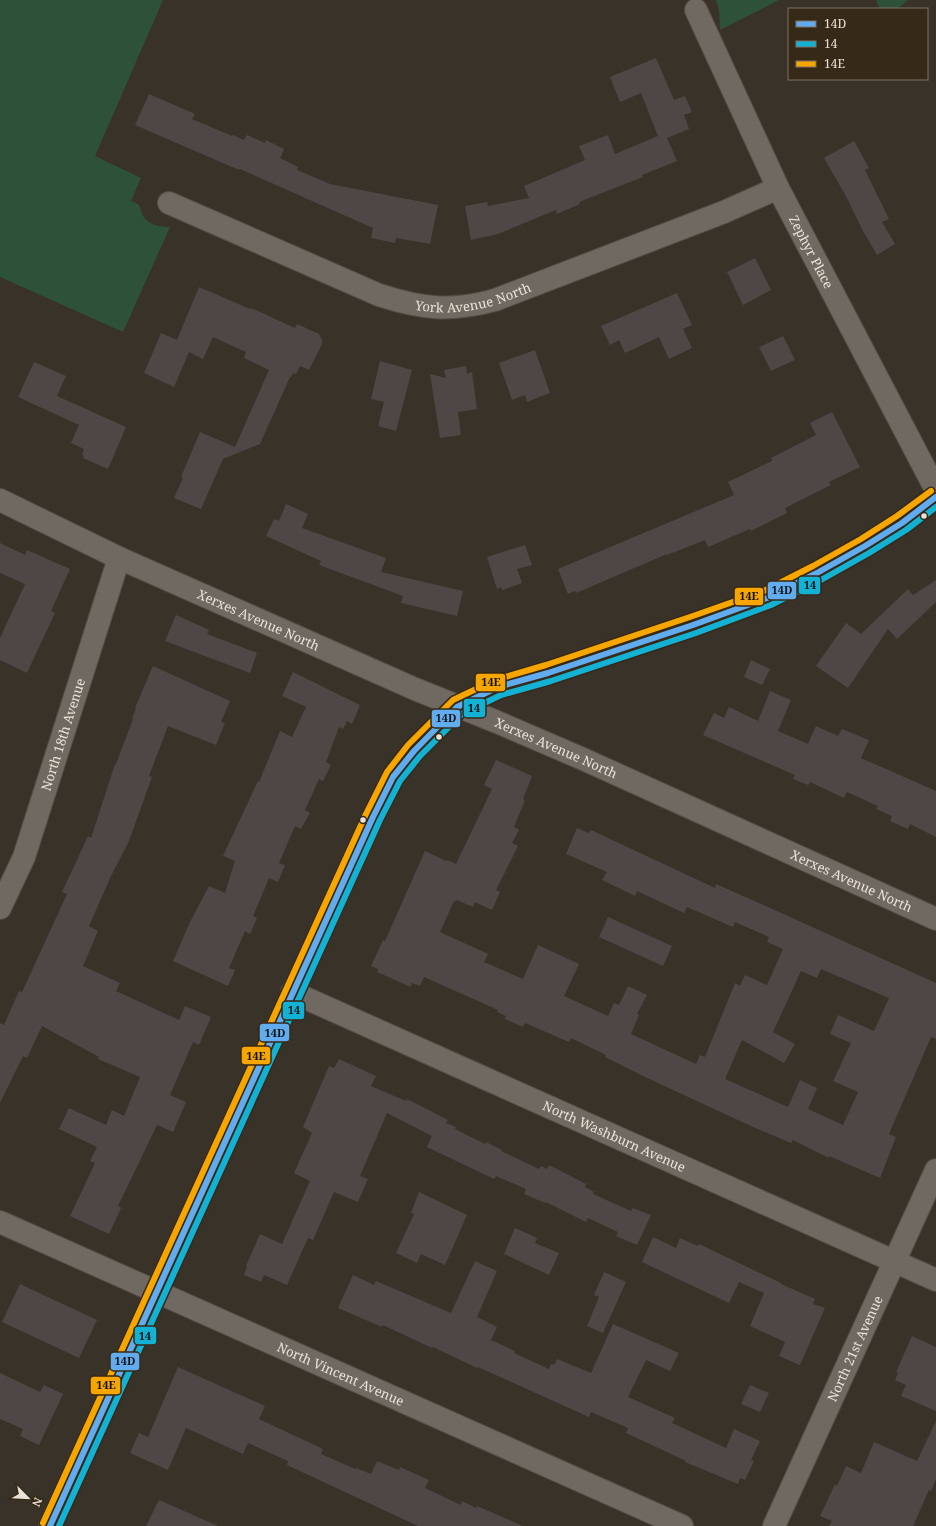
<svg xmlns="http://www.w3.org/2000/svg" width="936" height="1526" font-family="'Noto Serif',serif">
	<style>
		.green { fill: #2e513a }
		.building { fill: #4e4746; fill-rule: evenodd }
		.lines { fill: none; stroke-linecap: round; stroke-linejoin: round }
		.minor-casing { stroke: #554e45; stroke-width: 24 }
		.tertiary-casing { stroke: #554e45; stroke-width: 24 }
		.minor { stroke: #6f6962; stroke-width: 22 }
		.tertiary { stroke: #6f6962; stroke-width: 22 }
		.bus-1-casing { stroke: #372917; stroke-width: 9 }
		.bus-2-casing { stroke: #372917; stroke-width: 9 }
		.bus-3-casing { stroke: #372917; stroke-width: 9 }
		.bus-1 { stroke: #60acee; stroke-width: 6 }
		.bus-2 { stroke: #13b2d5; stroke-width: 6 }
		.bus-3 { stroke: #f7a600; stroke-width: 6 }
		.bus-dot { fill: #ece3d8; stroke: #372917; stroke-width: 1.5 }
		.labels { text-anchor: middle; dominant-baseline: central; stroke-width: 3.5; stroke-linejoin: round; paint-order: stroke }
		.street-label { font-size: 13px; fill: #ece3d8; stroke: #372917 }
		.line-badge { stroke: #372917; stroke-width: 1.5 }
		.pale-badge-label { font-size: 11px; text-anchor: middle; font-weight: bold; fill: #111 }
	</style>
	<rect width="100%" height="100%" fill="#393228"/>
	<!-- green -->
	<path class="green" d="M 0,0 L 163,0 L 95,156 L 141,178 L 131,201 L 138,204 C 141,208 141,212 143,216 C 149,225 160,227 170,227 L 123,332 L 0,277 Z
		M 716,0 L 779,0 L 720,30 L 719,10 Z
		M 876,0 L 908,0 L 897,9 L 880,9 Z"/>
	<!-- building -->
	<path class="building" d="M 656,58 L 674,100 L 685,96 L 692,112 L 684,115 L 689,129 L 667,138 L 677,161 L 642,175 L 643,177 L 579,202 L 580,204 L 557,214 L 556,210 L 498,234 L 471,240 L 465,206 L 487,202 L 488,206 L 529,198 L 524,186 L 585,160 L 579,146 L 608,135 L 615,154 L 658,136 L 641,93 L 620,102 L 610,77 Z
		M 149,94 L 195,114 L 192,119 L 232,136 L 233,135 L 244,140 L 247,135 L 265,143 L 266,140 L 284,149 L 280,158 L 298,167 L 297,170 L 330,184 L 438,205 L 430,244 L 396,238 L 395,243 L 371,238 L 373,228 L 240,169 L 239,170 L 135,125 Z
		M 854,141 L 869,168 L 865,170 L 889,219 L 882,222 L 895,244 L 877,255 L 863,231 L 846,196 L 824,158 Z
		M 755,258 L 771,290 L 743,305 L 727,272 Z
		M 199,287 L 250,309 L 251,308 L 295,328 L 297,324 L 319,334 L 322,340 L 322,344 L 309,370 L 300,366 L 296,374 L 293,373 L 291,377 L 290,377 L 260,444 L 223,459 L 201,509 L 174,498 L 183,478 L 181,477 L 200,432 L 235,447 L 269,370 L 244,358 L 246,352 L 213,337 L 203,359 L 189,352 L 174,387 L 144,373 L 161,333 L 177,340 Z
		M 677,293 L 692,325 L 683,329 L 692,348 L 669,359 L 659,337 L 625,353 L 619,340 L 610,345 L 601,326 Z
		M 783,336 L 795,360 L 771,371 L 759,347 Z
		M 535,350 L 550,393 L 527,402 L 525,395 L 512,400 L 499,363 Z
		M 380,361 L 412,370 L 396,431 L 378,426 L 384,402 L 371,399 Z
		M 34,362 L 66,376 L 57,396 L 126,427 L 108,469 L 83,458 L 84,456 L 82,454 L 84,449 L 71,443 L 79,425 L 18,397 Z
		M 466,366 L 467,374 L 472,372 L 477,409 L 458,412 L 461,435 L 440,438 L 430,374 L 446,378 L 444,370 Z
		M 832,412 L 860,467 L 829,482 L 831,485 L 785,508 L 787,513 L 751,531 L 750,529 L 708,547 L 705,540 L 667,555 L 667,554 L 576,593 L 575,591 L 568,594 L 558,569 L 734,495 L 728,482 L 772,461 L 771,458 L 816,435 L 810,423 Z
		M 286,504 L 308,514 L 302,528 L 386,558 L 381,572 L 463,591 L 457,616 L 401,603 L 403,596 L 319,565 L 321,561 L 266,536 L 274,519 L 279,521 Z
		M 0,543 L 25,555 L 27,550 L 70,569 L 51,611 L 55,613 L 27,673 L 0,660 L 0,638 L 25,584 L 0,573 Z
		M 525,545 L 532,565 L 517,569 L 522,583 L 502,590 L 501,587 L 497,589 L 487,557 Z
		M 936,580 L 936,602 L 897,639 L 888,629 L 848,688 L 816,666 L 846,623 L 861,634 L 908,589 L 913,595 Z
		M 176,615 L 209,630 L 207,634 L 257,653 L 250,673 L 165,641 Z
		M 751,660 L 770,669 L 762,685 L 744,677 Z
		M 153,666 L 230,701 L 221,722 L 225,723 L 216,745 L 168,726 L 149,776 L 152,777 L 129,841 L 111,876 L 89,926 L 98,931 L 83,966 L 120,983 L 116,991 L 179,1020 L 185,1006 L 211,1017 L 199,1045 L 193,1042 L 170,1095 L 186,1102 L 173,1132 L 157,1125 L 118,1206 L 121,1208 L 109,1234 L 70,1216 L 95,1163 L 90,1161 L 97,1147 L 59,1129 L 69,1108 L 106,1125 L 112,1110 L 124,1116 L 140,1077 L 98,1059 L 99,1057 L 42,1026 L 27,1058 L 23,1056 L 0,1103 L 0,1023 L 4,1025 L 19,991 L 22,992 L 67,894 L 62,892 L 70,875 L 88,836 L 91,838 L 115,764 L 116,764 L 133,719 L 132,718 L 136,709 L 135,708 Z
		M 293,672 L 360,705 L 352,724 L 347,721 L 343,729 L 339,727 L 326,762 L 331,765 L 323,781 L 319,779 L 305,810 L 310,813 L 301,829 L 295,826 L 279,863 L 285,865 L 278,882 L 269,878 L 253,916 L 257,918 L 250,934 L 245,931 L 229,968 L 235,970 L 228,986 L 173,961 L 190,922 L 209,886 L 225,893 L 235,861 L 223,856 L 258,781 L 259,782 L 280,731 L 292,737 L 306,707 L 282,696 Z
		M 770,691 L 791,700 L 778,731 L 808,744 L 816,726 L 838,736 L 842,729 L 869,740 L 861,758 L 936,791 L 936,837 L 910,824 L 908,829 L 890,821 L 892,816 L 876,809 L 878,806 L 847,792 L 844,798 L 810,782 L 808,785 L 793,779 L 795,775 L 703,735 L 714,713 L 724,718 L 729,707 L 758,721 Z
		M 496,760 L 532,776 L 523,799 L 525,800 L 514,827 L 519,830 L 512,843 L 518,846 L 496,890 L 500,892 L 492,910 L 475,902 L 473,907 L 457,900 L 456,901 L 454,901 L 440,932 L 488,954 L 484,962 L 523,979 L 538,945 L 579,964 L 564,996 L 608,1016 L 614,1003 L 619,1005 L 628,986 L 647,995 L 637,1014 L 639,1015 L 631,1034 L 696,1064 L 700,1055 L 705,1057 L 735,983 L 740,986 L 745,975 L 767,985 L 783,949 L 767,942 L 769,937 L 735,922 L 733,927 L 687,907 L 684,913 L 637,891 L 635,896 L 602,880 L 607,872 L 566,854 L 577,828 L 589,833 L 591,830 L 715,888 L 716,884 L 768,907 L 936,983 L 936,1039 L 931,1037 L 889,1134 L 896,1137 L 880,1178 L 829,1156 L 829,1158 L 793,1140 L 791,1143 L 753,1127 L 643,1076 L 605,1057 L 606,1055 L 571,1038 L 569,1042 L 525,1023 L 523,1027 L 505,1019 L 506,1016 L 497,1012 L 498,1010 L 424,977 L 420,986 L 412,983 L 411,987 L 377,972 L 378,969 L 371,966 L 383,940 L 385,941 L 425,851 L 446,861 L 447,860 L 456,864 L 492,789 L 484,785 ZM 821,969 L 889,998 L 874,1031 L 838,1015 L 830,1034 L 851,1043 L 833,1081 L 858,1092 L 843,1125 L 808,1109 L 817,1088 L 800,1080 L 788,1107 L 725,1079 L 742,1040 L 784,1063 L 795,1044 L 773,1032 L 801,971 L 817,978 Z
		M 608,917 L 672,946 L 663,966 L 599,937 Z
		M 339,1059 L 376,1076 L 371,1086 L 406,1101 L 407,1099 L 448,1120 L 446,1123 L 456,1127 L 455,1129 L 485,1144 L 486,1142 L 502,1150 L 501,1151 L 539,1169 L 541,1166 L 547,1169 L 549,1165 L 586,1184 L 585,1187 L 594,1192 L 593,1194 L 631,1211 L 633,1208 L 651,1215 L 637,1245 L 616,1236 L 618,1232 L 588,1218 L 586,1222 L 546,1202 L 545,1203 L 524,1194 L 526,1189 L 496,1176 L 494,1179 L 427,1147 L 432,1136 L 387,1113 L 360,1176 L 368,1179 L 358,1202 L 334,1192 L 313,1240 L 308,1238 L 287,1285 L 264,1275 L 261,1282 L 244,1275 L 247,1267 L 246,1266 L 260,1234 L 282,1244 L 310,1181 L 294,1173 L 312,1133 L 303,1127 L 329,1066 L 334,1068 Z
		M 419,1192 L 467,1215 L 445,1265 L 421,1254 L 417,1263 L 396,1253 L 414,1214 L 411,1213 Z
		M 515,1228 L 537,1238 L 535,1243 L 559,1253 L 549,1275 L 504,1254 Z
		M 653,1237 L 676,1248 L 680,1238 L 698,1246 L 699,1244 L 781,1283 L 781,1284 L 815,1299 L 813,1304 L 825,1308 L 800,1365 L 779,1356 L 785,1342 L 750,1326 L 764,1293 L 739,1282 L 729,1303 L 642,1262 Z
		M 475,1261 L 497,1271 L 477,1317 L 497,1327 L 491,1340 L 515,1351 L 514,1353 L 549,1369 L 551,1364 L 554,1365 L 557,1359 L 591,1373 L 613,1324 L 679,1353 L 670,1371 L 646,1360 L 628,1397 L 675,1418 L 672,1423 L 726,1448 L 734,1429 L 760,1441 L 751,1460 L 754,1461 L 745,1480 L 740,1478 L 738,1484 L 685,1462 L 686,1461 L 626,1433 L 628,1428 L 591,1412 L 589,1417 L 478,1367 L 477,1368 L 433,1347 L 432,1348 L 383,1325 L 382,1327 L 338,1308 L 353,1275 L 374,1285 L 376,1281 L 451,1313 Z
		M 604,1272 L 626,1282 L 603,1333 L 587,1326 L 599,1297 L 594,1295 Z
		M 20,1284 L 97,1320 L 79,1358 L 2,1322 Z
		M 912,1336 L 936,1347 L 936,1411 L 901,1396 L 906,1385 L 895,1380 L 898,1373 L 896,1372 Z
		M 178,1367 L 265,1406 L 259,1419 L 323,1449 L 321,1454 L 355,1469 L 356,1468 L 371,1474 L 377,1461 L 399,1470 L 400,1467 L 429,1480 L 425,1488 L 461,1505 L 462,1501 L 476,1508 L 477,1506 L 523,1526 L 418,1526 L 287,1465 L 288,1461 L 248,1443 L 243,1454 L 186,1428 L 168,1470 L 130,1453 L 139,1433 L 148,1437 Z
		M 0,1373 L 40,1392 L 44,1385 L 63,1394 L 39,1445 L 20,1436 L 23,1429 L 0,1419 Z
		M 750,1385 L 769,1393 L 760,1412 L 741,1404 Z
		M 936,1421 L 936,1479 L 931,1491 L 929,1490 L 913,1526 L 829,1526 L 832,1521 L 820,1516 L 835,1484 L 837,1486 L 846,1466 L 861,1473 L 874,1442 L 917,1461 Z
		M 159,1500 L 218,1526 L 146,1526 Z"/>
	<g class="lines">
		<!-- minor casing -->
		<g class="minor-casing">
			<g id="minor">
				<path id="s1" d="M 696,10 L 778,188 L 936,490"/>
				<path id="s2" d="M 169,203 L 379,295 C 422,309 451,312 495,300 L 724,212 L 778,188"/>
				<path id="s3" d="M 0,500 L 119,558 L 415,689 L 497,722 L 583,759 L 936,919"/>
				<path id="s4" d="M 0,908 L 24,857 L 119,558"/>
				<path id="s5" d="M 292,992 L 936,1280"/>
				<path id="s6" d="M 0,1222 L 682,1526"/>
				<path id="s7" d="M 774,1526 L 936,1170"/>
			</g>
		</g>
		<!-- tertiary casing -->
		<g class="tertiary-casing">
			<path id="tertiary" d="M 50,1526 L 373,817 L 393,777 L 414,751 L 457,707 L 498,687 L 548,673 L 693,625 L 767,598 L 817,573 L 865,546 L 902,523 L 936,497"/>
		</g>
		<!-- minor -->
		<use href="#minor" class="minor"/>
		<!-- tertiary -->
		<use href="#tertiary" class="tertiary"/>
		<!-- bus-1 casing -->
		<g class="bus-1-casing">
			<path id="bus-1" d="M 50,1526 L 373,817 L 393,777 L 414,751 L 457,707 L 498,687 L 548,673 L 693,625 L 767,598 L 817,573 L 865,546 L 902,523 L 936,497"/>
		</g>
		<!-- bus-2 casing -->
		<g class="bus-2-casing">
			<path id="bus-2" d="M 59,1526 L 380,820 L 400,781 L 420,756 L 462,714 L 501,695 L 551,681 L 696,633 L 771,605 L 821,580 L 869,553 L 906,530 L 936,507"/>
		</g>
		<!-- bus-3 casing -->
		<g class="bus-3-casing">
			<path id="bus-3" d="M 43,1523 L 366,814 L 387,772 L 408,745 L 453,700 L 495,680 L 546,665 L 690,617 L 764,591 L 813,566 L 861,539 L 897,516 L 931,491"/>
		</g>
		<!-- bus-1 -->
		<use href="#bus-1" class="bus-1"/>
		<!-- bus-2 -->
		<use href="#bus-2" class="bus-2"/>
		<!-- bus-3 -->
		<use href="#bus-3" class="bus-3"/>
	</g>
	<!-- markers -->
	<g class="bus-dot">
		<circle cx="924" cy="516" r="3.5"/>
		<circle cx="439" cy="737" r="3.5"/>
		<circle cx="363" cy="820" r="3.5"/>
	</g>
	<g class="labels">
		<!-- street labels -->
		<g class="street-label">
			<text stroke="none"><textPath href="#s1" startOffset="268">Zephyr Place</textPath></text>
			<text stroke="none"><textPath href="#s2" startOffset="326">York Avenue North</textPath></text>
			<text stroke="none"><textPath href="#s3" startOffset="285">Xerxes Avenue North</textPath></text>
			<text stroke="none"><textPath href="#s4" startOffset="185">North 18th Avenue</textPath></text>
			<text stroke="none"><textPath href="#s3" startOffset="609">Xerxes Avenue North</textPath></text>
			<text stroke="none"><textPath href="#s3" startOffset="933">Xerxes Avenue North</textPath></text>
			<text stroke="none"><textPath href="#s5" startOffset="353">North Washburn Avenue</textPath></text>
			<text stroke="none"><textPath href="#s7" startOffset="195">North 21st Avenue</textPath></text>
			<text stroke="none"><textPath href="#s6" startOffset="373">North Vincent Avenue</textPath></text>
		</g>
	</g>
	<g class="line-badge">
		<rect x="798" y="576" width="23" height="19" rx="4" fill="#13b2d5"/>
		<rect x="767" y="581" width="30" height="19" rx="4" fill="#60acee"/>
		<rect x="734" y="587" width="30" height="19" rx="4" fill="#f7a600"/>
		<rect x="475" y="673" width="31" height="19" rx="4" fill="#f7a600"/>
		<rect x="463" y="698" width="23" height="20" rx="4" fill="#13b2d5"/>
		<rect x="431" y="709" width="30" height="19" rx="4" fill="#60acee"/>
		<rect x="282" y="1001" width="23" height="19" rx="4" fill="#13b2d5"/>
		<rect x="259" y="1023" width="31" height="19" rx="4" fill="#60acee"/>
		<rect x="241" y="1046" width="30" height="19" rx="4" fill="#f7a600"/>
		<rect x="134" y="1326" width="23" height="19" rx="4" fill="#13b2d5"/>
		<rect x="110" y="1352" width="30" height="19" rx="4" fill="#60acee"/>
		<rect x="90" y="1376" width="31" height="19" rx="4" fill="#f7a600"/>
	</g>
	<g class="pale-badge-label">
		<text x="810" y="589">14</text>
		<text x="782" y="594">14D</text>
		<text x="749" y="600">14E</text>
		<text x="491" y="686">14E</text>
		<text x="474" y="712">14</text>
		<text x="446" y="722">14D</text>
		<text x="294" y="1014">14</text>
		<text x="275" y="1037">14D</text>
		<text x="256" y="1060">14E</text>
		<text x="145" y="1340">14</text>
		<text x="125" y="1365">14D</text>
		<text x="106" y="1389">14E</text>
	</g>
	<!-- legend -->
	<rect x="788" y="8" width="140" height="72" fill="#372917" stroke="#7f7364"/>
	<rect x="796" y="21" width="20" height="6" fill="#60acee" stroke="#7f7364"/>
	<text x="824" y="28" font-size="12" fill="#ece3d8">14D</text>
	<rect x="796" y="41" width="20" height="6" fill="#13b2d5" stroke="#7f7364"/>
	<text x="824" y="48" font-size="12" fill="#ece3d8">14</text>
	<rect x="796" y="61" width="20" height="6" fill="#f7a600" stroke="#7f7364"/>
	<text x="824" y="68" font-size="12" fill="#ece3d8">14E</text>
	<!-- north arrow -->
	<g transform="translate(28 1498) rotate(114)" stroke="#372917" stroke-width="3" paint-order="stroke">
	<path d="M0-3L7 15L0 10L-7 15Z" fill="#ece3d8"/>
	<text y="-6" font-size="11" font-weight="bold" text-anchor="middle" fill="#ece3d8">N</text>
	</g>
</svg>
